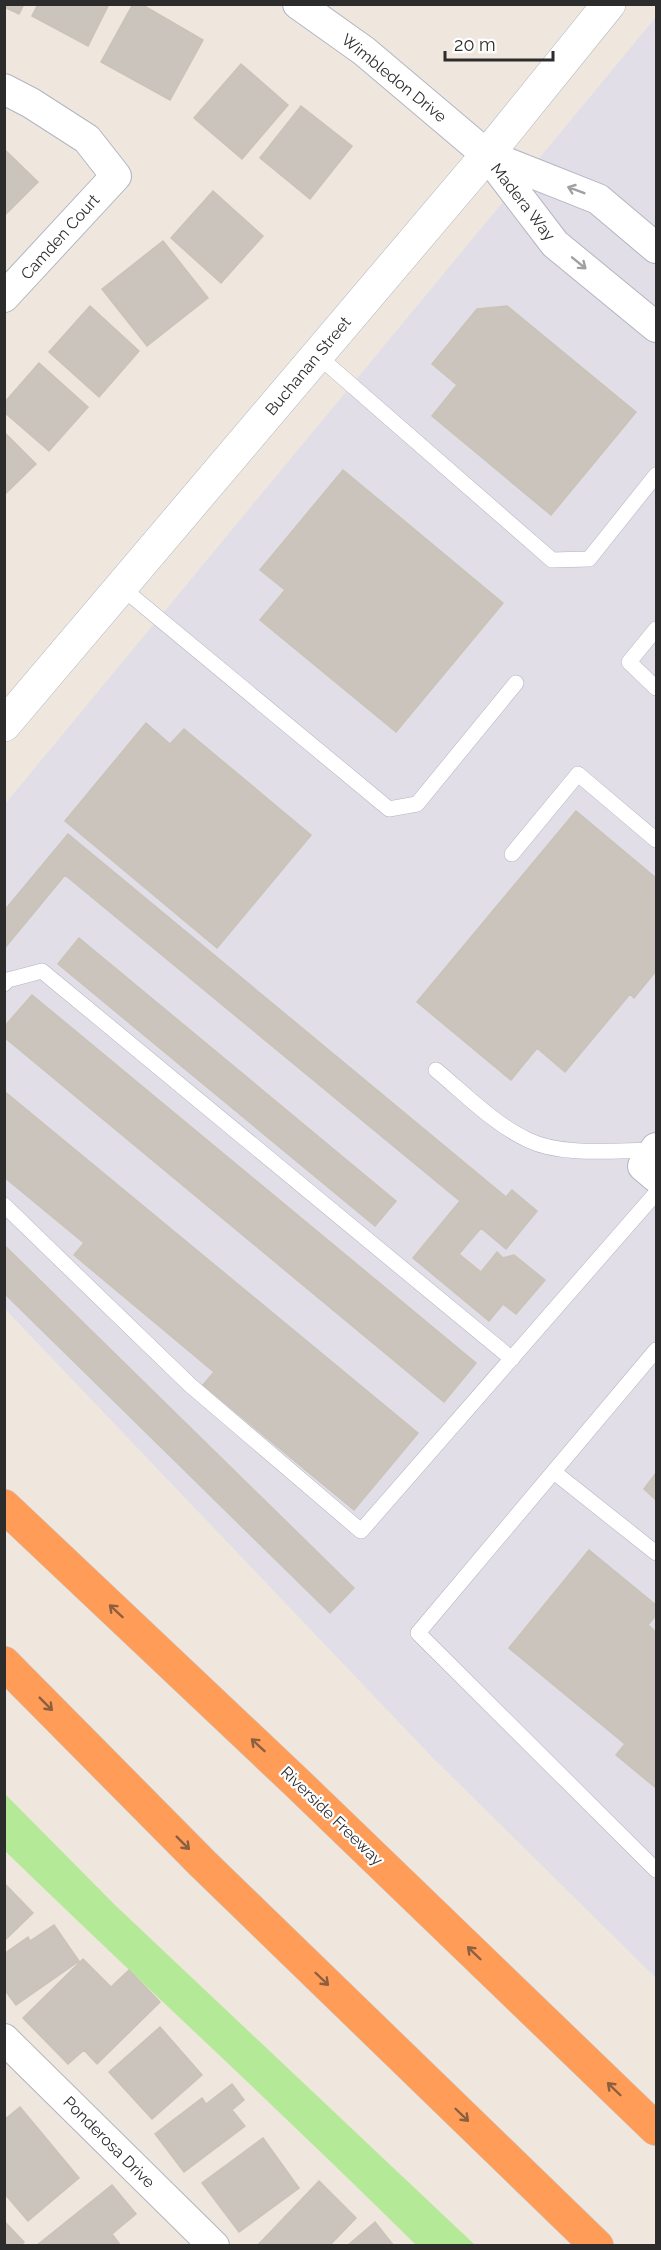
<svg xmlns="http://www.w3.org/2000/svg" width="661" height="2250" font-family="Raleway,sans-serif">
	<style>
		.industrial { fill: #e1dee7 }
		.green { fill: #b4e997 }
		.building { fill: #cac4bd; stroke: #cac3b7; stroke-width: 1.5 }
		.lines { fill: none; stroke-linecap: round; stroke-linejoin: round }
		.service-casing { stroke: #b2b5c1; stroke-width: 16 }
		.minor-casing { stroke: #b2b5c1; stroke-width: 32 }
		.tertiary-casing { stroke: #b2b5c1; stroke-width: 34 }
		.motorway-casing { stroke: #c8c8c8; stroke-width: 34 }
		.service { stroke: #fff; stroke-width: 15 }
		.minor { stroke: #fff; stroke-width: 30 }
		.tertiary { stroke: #fff; stroke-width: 33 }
		.motorway { stroke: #ff9d58; stroke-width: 33 }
		.oneway { stroke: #a0a0a0 }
		.oneway2 { stroke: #8b5f40 }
		.labels { text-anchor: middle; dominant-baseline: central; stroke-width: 4.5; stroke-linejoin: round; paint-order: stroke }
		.street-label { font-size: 16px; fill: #2c2c2c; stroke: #fff }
	</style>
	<rect width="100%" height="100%" fill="#efe7de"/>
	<!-- industrial -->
	<path class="industrial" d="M 656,17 L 656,1978 L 433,1758 L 5,1309 L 5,804 Z"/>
	<!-- green -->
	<path class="green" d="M 4,1793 L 116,1906 L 475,2245 L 416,2245 C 281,2111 141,1983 5,1851 Z"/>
	<!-- building -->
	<path class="building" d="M 4,4 L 24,4 L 19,14 L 4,7 Z
		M 38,4 L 109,4 L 88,46 L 32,16 Z
		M 133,4 L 141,4 L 203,40 L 170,100 L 101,62 Z
		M 241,64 L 288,105 L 242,159 L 194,118 Z
		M 301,106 L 352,146 L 310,199 L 260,158 Z
		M 4,149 L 38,182 L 4,216 Z
		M 213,191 L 263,236 L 221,283 L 171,238 Z
		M 163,241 L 208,298 L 147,346 L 102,289 Z
		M 90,306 L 139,351 L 99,397 L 49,352 Z
		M 507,306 L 636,412 L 551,515 L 432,416 L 457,385 L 432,364 L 477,309 Z
		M 39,363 L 88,407 L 49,451 L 4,412 L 4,403 Z
		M 4,432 L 36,464 L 4,495 Z
		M 343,470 L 503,603 L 396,732 L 260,620 L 285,590 L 260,570 Z
		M 146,723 L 170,744 L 184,729 L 311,835 L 217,948 L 65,821 Z
		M 576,811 L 656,878 L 656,908 L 654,911 L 656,913 L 656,971 L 634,998 L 630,994 L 565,1072 L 537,1048 L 511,1080 L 417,1002 Z
		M 68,834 L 506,1197 L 512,1190 L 537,1211 L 506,1249 L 481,1228 L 459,1254 L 481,1272 L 497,1252 L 503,1258 L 514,1255 L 545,1280 L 516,1314 L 503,1304 L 489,1321 L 413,1258 L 460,1201 L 65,875 L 4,949 L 4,911 Z
		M 79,938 L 396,1201 L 375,1226 L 58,964 Z
		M 32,995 L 476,1363 L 444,1402 L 4,1037 L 4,1027 Z
		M 4,1091 L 418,1433 L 354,1510 L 203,1385 L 214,1372 L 74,1255 L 84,1243 L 4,1177 Z
		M 4,1245 L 354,1588 L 330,1613 L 4,1293 Z
		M 656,1473 L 656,1500 L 644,1489 Z
		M 589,1550 L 656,1605 L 656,1615 L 648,1625 L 656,1632 L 656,1788 L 616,1755 L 625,1744 L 509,1648 Z
		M 4,1883 L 33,1913 L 4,1941 Z
		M 54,1925 L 79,1961 L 16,2005 L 4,1989 L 4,1954 L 28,1937 L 30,1941 Z
		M 83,1959 L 111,1987 L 129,1970 L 160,2002 L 97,2064 L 84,2050 L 68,2064 L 23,2018 Z
		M 160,2027 L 202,2075 L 152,2119 L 109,2072 Z
		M 232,2084 L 244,2100 L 232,2110 L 245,2126 L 184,2172 L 155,2134 L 202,2098 L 206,2104 Z
		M 20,2107 L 79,2178 L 28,2221 L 4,2193 L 4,2120 Z
		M 263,2138 L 299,2188 L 239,2232 L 202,2183 Z
		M 319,2181 L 356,2218 L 329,2246 L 257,2246 Z
		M 112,2185 L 136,2214 L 112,2234 L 121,2246 L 36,2246 Z
		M 4,2221 L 24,2242 L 20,2246 L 4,2246 Z
		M 375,2222 L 394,2246 L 347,2246 Z"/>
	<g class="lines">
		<!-- service casing -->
		<g class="service-casing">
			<path id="service" d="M 317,355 L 552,560 L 589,559 L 656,475
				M 121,587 L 389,809 L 417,804 L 516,683
				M 656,629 L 629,662 L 656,688
				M 512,854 L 578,774 L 656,840
				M 4,984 L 8,980 L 42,971 L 512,1359
				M 436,1070 C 465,1094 494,1124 528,1140 C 563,1157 617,1150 656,1150
				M 4,1205 L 190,1385 L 361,1531 L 656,1193
				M 656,1350 L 418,1633 L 656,1870
				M 554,1472 L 656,1553"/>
		</g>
		<!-- minor casing -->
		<g class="minor-casing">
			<path id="minor" d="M 298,4 L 364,51 L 487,155 L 555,244 L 656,327
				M 4,89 L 31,103 L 87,139 L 116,176 L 4,297
				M 487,155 L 598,199 L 656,248
				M 656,1148 L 643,1166 L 656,1177
				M 4,2039 L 214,2246"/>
		</g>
		<!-- tertiary casing -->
		<g class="tertiary-casing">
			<path id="tertiary" d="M 4,725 L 487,155 L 609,4"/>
		</g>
		<!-- motorway casing -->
		<g class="motorway-casing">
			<path id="motorway" d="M 4,1506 L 295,1781 L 656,2129
				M 4,1663 L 203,1864 L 597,2246"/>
		</g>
		<!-- service -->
		<use href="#service" class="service"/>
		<!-- minor -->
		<use href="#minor" class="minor"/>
		<!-- tertiary -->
		<use href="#tertiary" class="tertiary"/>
		<!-- motorway -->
		<use href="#motorway" class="motorway"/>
	</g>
	<!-- one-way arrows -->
	<defs><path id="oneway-shaft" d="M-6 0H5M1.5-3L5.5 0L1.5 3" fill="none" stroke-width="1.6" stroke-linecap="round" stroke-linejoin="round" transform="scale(1.5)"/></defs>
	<g class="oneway">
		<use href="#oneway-shaft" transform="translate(576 190) rotate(-159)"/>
		<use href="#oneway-shaft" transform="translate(579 263) rotate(39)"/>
	</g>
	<g class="oneway2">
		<use href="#oneway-shaft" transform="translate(116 1611) rotate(-137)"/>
		<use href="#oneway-shaft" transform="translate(46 1704) rotate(45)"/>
		<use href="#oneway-shaft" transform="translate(258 1745) rotate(-137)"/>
		<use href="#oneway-shaft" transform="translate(183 1843) rotate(45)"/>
		<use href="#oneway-shaft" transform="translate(474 1953) rotate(-136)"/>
		<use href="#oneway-shaft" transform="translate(322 1979) rotate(44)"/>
		<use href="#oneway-shaft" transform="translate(614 2089) rotate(-136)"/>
		<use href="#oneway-shaft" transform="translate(462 2115) rotate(44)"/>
	</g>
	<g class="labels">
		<!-- street labels -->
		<g class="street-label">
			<text transform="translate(394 78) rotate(39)">Wimbledon Drive</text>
			<text transform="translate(523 202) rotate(52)">Madera Way</text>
			<text transform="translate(60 237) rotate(-48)">Camden Court</text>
			<text transform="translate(308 366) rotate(-50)">Buchanan Street</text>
			<text transform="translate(332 1816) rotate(44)">Riverside Freeway</text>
			<text transform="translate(109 2142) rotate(45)">Ponderosa Drive</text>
		</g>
	</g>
	<!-- border -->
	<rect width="661" height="2250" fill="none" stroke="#2c2c2c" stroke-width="12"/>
	<!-- scale -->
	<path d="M445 51v9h108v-9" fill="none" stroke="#2c2c2c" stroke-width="3"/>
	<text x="454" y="51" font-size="18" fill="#2c2c2c" stroke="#ffffff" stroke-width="4.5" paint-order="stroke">20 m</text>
</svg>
